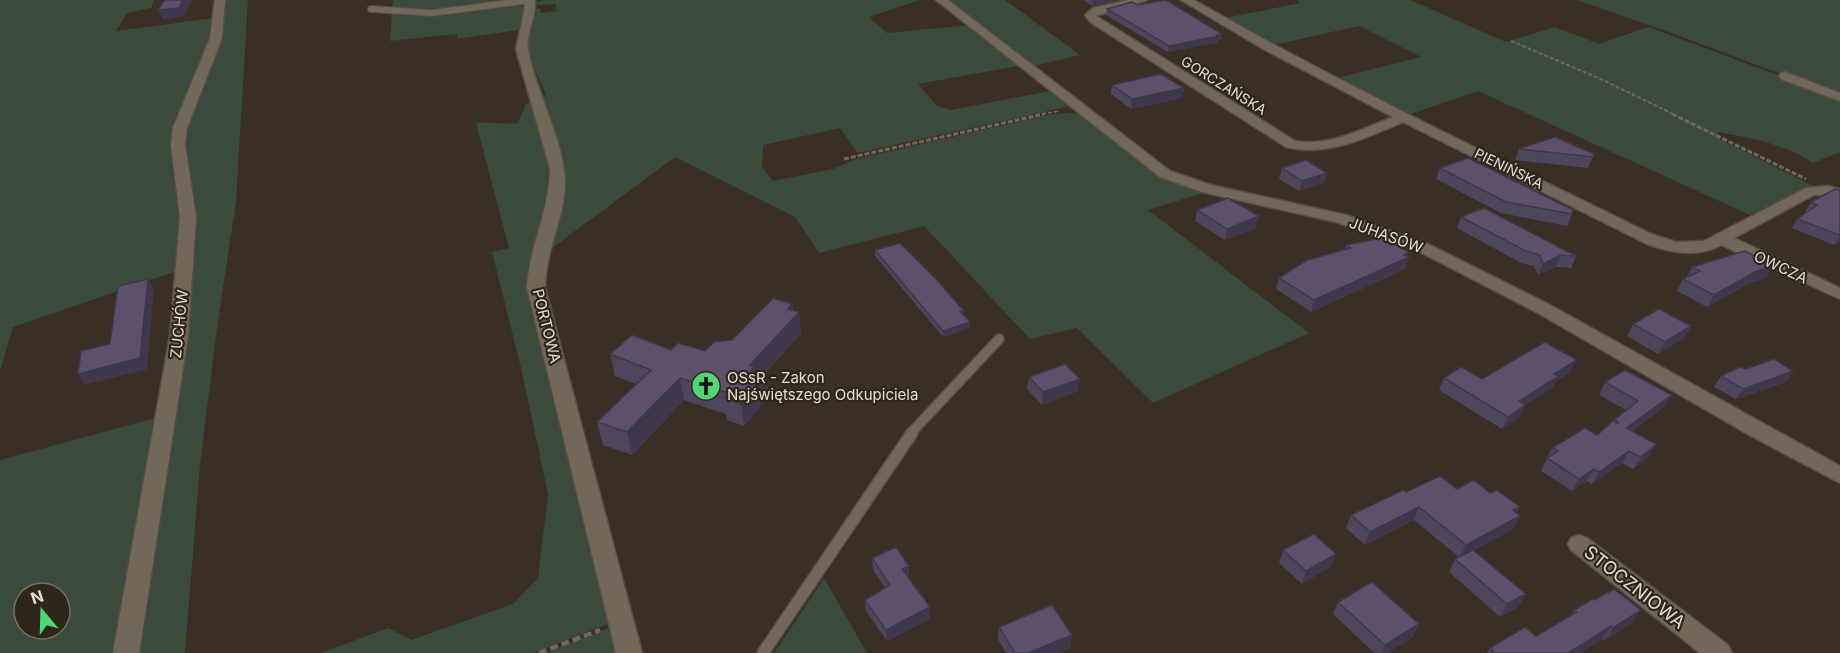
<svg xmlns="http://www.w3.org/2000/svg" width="1840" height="653" font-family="Inter,sans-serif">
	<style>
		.green { fill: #3a4a3b; fill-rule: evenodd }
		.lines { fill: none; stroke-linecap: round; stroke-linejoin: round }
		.lane-far2-casing { stroke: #574e45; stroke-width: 8 }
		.lane-far1-casing { stroke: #574e45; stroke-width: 12 }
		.lane-casing { stroke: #574e45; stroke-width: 14 }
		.street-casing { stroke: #574e45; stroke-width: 3 }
		.path-far2 { stroke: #6e655c; stroke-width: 2; stroke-dasharray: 4 2; stroke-linecap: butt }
		.path-far1 { stroke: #6e655c; stroke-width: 3; stroke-dasharray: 5 2; stroke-linecap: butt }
		.path { stroke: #6e655c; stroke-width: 4.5; stroke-dasharray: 8 4; stroke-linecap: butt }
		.lane-far2 { stroke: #72675b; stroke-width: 6 }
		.lane-far1 { stroke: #72675b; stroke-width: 9 }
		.lane { stroke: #72675b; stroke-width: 11 }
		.street { fill: #72675b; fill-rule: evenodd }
		.wall { fill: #4f455b }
		.shaded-wall { fill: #40384a }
		.building { fill: #5c506a; stroke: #40384a; stroke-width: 1.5 }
		.labels { text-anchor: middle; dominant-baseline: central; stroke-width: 4.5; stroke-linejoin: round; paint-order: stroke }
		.far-street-label { font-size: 14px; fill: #e3ddd6; stroke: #2f261b }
		.street-label { font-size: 15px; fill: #e3ddd6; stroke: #2f261b }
		.poi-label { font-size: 15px; fill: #e3ddd6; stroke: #2f261b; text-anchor: start }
		.near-street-label { font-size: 18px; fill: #e3ddd6; stroke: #2f261b }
	</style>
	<rect width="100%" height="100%" fill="#392f25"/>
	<!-- green -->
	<path class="green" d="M 0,0 L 154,0 L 151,8 L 127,13 L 116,31 L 213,18 L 212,38 L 175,129 L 182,197 L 180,270 L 13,327 L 0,371 Z
		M 223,0 L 248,0 L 236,202 L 218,321 L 200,465 L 185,653 L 134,653 L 171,415 L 183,144 Z
		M 393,0 L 520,0 L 449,11 L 392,10 Z
		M 544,0 L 920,0 L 869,17 L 887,33 L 970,25 L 1023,65 L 918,84 L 937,106 L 951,110 L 1055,90 L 1071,106 L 858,153 L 840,128 L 763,145 L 762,167 L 773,181 L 833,169 L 856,159 L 1047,115 L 1065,113 L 1084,114 L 1150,168 L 1206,192 L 1148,210 L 1309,333 L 1153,403 L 1077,328 L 1030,339 L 924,226 L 819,253 L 795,217 L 675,157 L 544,254 C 555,227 569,198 565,169 C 561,145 549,120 542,97 L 546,94 C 531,61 520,45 535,9 L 540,8 L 541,13 L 557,11 L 555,4 L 537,5 L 537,2 Z
		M 947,0 L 1005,0 L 1080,55 L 1034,66 Z
		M 1297,0 L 1410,0 L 1506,42 L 1555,27 L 1599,44 L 1648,27 L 1840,98 L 1840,152 L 1813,163 C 1784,144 1752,138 1718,132 L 1716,137 L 1813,186 L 1750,215 L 1478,91 L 1408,115 L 1333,79 L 1421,57 L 1359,26 L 1278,44 L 1271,43 L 1219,19 L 1301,3 Z
		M 1577,0 L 1840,0 L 1840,96 L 1677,35 Z
		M 516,4 L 526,7 L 518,30 L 457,39 L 457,34 L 390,41 L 392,12 L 407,14 Z
		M 533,102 C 538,121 551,153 552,170 C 553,205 534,237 530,271 L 610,623 L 533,653 L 321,653 L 388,628 L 411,640 L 513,604 L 538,578 L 548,494 L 522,372 L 492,252 L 509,248 L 476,123 C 491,121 503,125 518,123 L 526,104 Z
		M 159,417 L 117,653 L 0,653 L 0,460 ZM 24,593 L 60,593 L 60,629 L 24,629 Z
		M 824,578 L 867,653 L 774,653 Z
		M 611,627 L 619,653 L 545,653 Z"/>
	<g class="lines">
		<!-- lane-far2 casing -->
		<g class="lane-far2-casing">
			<path id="lane-far2" d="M 371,9 L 432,13 L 530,0"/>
		</g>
		<!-- lane-far1 casing -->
		<g class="lane-far1-casing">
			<path id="lane-far1" d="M 910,434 L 999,339"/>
		</g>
		<!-- lane casing -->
		<g class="lane-casing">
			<path id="lane" d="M 763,653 L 912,433"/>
		</g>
		<!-- street casing -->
		<g class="street-casing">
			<path id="street" d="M 215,0 L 225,0 L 222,38 L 187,128 L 185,145 L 196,217 L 188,336 L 139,653 L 113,653 L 170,336 L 180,217 L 171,145 L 173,128 L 210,38 Z
				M 525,0 L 535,0 C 537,17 525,33 528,50 C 535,90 566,145 565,184 C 564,220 545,252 545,288 L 642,653 L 616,653 L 527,288 C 529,247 550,210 550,169 L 516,49 L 524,12 Z
				M 936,0 L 948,0 L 1170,171 L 1211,185 L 1346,215 L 1428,244 L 1550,305 L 1840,466 L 1840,483 L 1751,436 L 1538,313 L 1416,250 L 1336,222 L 1202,192 L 1160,177 Z
				M 1128,0 L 1147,0 L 1096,16 L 1295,141 C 1329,147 1362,129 1393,117 L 1265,50 L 1181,0 L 1194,0 C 1342,85 1497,158 1651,234 L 1676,242 L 1704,241 L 1806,188 L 1828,186 L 1840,189 L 1840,199 L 1827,195 L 1814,195 L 1734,238 L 1840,288 L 1840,299 L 1721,245 C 1698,258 1671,253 1647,244 L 1403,122 C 1366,138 1327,157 1286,147 L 1090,22 L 1085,15 L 1093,8 Z
				M 1785,72 L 1840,93 L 1840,101 L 1781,79 L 1779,76 L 1781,73 Z
				M 1579,535 L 1587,538 L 1728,645 L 1732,653 L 1700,653 L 1571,550 L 1568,544 L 1571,538 Z"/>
		</g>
		<!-- path-far2 -->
		<path class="path-far2" d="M 1511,41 L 1603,80 L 1675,115
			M 1036,115 L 1060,111"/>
		<!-- path-far1 -->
		<path class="path-far1" d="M 1672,114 L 1806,179
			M 844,159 L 1044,114"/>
		<!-- path -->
		<path class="path" d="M 539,653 L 600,630"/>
		<!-- lane-far2 -->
		<use href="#lane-far2" class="lane-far2"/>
		<!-- lane-far1 -->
		<use href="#lane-far1" class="lane-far1"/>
		<!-- lane -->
		<use href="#lane" class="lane"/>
		<!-- street -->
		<use href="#street" class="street"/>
	</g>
	<!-- wall -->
	<path class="wall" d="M 1083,0 L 1118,0 L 1092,6 Z
		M 1138,5 L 1222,34 L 1221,40 L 1218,40 L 1218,42 L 1168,52 L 1106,15 L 1107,9 Z
		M 1112,85 L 1184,88 L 1182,98 L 1131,109 L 1111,94 Z
		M 1519,149 L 1593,157 L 1588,168 L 1515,160 Z
		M 1282,168 L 1327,173 L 1324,183 L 1299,191 L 1279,179 Z
		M 1440,168 L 1572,214 L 1567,226 L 1501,213 L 1436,179 Z
		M 1840,190 L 1840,241 L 1834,245 L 1792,228 L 1797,219 L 1807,212 L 1805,212 L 1811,202 Z
		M 1197,210 L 1256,228 L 1225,240 L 1195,221 Z
		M 1461,217 L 1576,256 L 1571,268 L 1556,267 L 1538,275 L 1534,266 L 1521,263 L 1457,228 Z
		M 1346,245 L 1407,256 L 1405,269 L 1311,312 L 1276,289 L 1279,278 L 1345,250 Z
		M 875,250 L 963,310 L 963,315 L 970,322 L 970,328 L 943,337 L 875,256 Z
		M 1773,266 L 1766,278 L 1748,284 L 1707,307 L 1677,291 L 1683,279 L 1686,278 L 1692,267 Z
		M 792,304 L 793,310 L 799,312 L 801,333 L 765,374 L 769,396 L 744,426 L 727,420 L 726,414 L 684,400 L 632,455 L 603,445 L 597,422 L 636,384 L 615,376 L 610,354 L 671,350 L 705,351 L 732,340 Z
		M 1633,324 L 1691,326 L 1684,338 L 1658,354 L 1627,336 Z
		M 1746,369 L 1793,371 L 1786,382 L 1736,399 L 1714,387 L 1721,376 Z
		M 1570,372 L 1556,381 L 1552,388 L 1525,405 L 1519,417 L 1502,429 L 1439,390 L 1444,378 L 1482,379 Z
		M 1029,377 L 1078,391 L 1042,405 L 1027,389 Z
		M 1605,382 L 1664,407 L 1632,431 L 1649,456 L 1633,469 L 1622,463 L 1592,484 L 1587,481 L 1572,491 L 1541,471 L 1552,448 L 1597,435 L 1614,421 L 1626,410 L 1599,395 Z
		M 1457,489 L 1517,513 L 1520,516 L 1513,529 L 1474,550 L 1526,594 L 1518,607 L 1500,617 L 1449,572 L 1455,559 L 1459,557 L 1414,520 L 1365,545 L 1346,528 L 1351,515 L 1406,492 Z
		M 1283,550 L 1331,566 L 1302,584 L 1279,563 Z
		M 872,558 L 909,577 L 908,578 L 930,607 L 930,619 L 887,641 L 866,611 L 865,600 L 885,588 L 873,570 Z
		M 1338,602 L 1419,624 L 1413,637 L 1387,653 L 1374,653 L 1333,614 Z
		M 1574,610 L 1632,623 L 1604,641 L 1602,639 L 1580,653 L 1487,653 L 1490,648 L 1536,636 L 1571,615 Z
		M 999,627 L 1072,635 L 1070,648 L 1057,653 L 1006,653 L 998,639 Z"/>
	<!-- shaded-wall -->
	<path class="shaded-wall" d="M 183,0 L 192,0 L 183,17 L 163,19 L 158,10 Z
		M 1093,0 L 1118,0 L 1092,6 Z
		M 1222,34 L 1221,40 L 1218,40 L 1218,42 L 1168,52 L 1169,46 Z
		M 1184,88 L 1182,98 L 1131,109 L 1132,99 Z
		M 1327,173 L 1324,183 L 1299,191 L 1302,181 Z
		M 1259,216 L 1256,228 L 1225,240 L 1227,229 Z
		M 1840,236 L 1840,241 L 1834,245 Z
		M 1409,252 L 1407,258 L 1409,257 L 1405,269 L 1311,312 L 1314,300 Z
		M 1561,255 L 1556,267 L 1538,275 L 1543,264 Z
		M 1773,266 L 1766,278 L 1748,284 L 1707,307 L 1714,295 L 1755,272 Z
		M 148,279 L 154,289 L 147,369 L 85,385 L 78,374 L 140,358 Z
		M 792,304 L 794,318 L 799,312 L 801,333 L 757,383 L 766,374 L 769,396 L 744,426 L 741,404 L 750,365 L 788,309 Z
		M 970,322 L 970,328 L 943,337 L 943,331 Z
		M 1691,326 L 1684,338 L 1658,354 L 1665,342 Z
		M 1577,360 L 1570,372 L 1556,381 L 1552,388 L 1525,405 L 1519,417 L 1502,429 L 1508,417 L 1519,401 L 1554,374 Z
		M 1793,371 L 1786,382 L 1736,399 L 1743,389 Z
		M 680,378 L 684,400 L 632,455 L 627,432 Z
		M 1080,379 L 1078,391 L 1042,405 L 1043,392 Z
		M 1672,395 L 1664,407 L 1619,440 L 1626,428 Z
		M 1656,444 L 1649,456 L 1633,469 L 1641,457 Z
		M 1629,451 L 1622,463 L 1592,484 L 1599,472 Z
		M 1594,469 L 1587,481 L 1572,491 L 1579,479 Z
		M 1419,507 L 1414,520 L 1365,545 L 1370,532 Z
		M 1520,507 L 1513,520 L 1520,516 L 1513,529 L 1459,558 L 1466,545 L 1513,510 Z
		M 1336,554 L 1331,566 L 1302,584 L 1306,571 Z
		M 909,566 L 909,577 L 903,580 L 902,569 Z
		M 1526,594 L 1518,607 L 1500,617 L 1507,604 Z
		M 930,607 L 930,619 L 887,641 L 886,630 Z
		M 1641,610 L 1632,623 L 1604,641 L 1613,628 Z
		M 1419,624 L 1413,637 L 1387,653 L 1381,653 L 1385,645 Z
		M 1611,626 L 1602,639 L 1580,653 L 1568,653 Z
		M 1072,635 L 1070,648 L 1057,653 L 1028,653 Z"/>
	<!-- building -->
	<path class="building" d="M 165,0 L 183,0 L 179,8 L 158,10 Z
		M 1166,0 L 1222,34 L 1216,35 L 1219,36 L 1169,46 L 1107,9 L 1132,2 L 1138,5 Z
		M 1161,74 L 1184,88 L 1132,99 L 1112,85 Z
		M 1555,137 L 1594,154 L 1593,157 L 1519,149 Z
		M 1468,158 L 1573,210 L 1572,214 L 1506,202 L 1440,168 Z
		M 1306,160 L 1327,173 L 1302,181 L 1282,168 Z
		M 1835,189 L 1840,190 L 1840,235 L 1797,219 L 1817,205 L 1811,202 Z
		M 1228,198 L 1259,216 L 1227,229 L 1197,210 Z
		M 1484,208 L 1576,256 L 1561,255 L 1543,264 L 1540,255 L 1526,251 L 1461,217 Z
		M 1382,238 L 1409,252 L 1404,255 L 1409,257 L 1314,300 L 1279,278 L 1307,260 L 1351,248 L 1346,245 Z
		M 900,243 L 937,280 L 963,310 L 960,311 L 970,322 L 943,331 L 875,250 Z
		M 1745,251 L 1773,266 L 1755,272 L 1714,295 L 1683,279 L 1700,271 L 1692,267 Z
		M 148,279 L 140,358 L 78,374 L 81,351 L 110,344 L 118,286 Z
		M 773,298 L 792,304 L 788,309 L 799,312 L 750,365 L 754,366 L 751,370 L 766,374 L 741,404 L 724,398 L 728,393 L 680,378 L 627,432 L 597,422 L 651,370 L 610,354 L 632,335 L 671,350 L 678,343 L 705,351 L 714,342 L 732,340 Z
		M 1659,309 L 1691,326 L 1665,342 L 1633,324 Z
		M 1545,342 L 1577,360 L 1554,374 L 1559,376 L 1519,401 L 1525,405 L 1508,417 L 1444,378 L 1461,367 L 1482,379 Z
		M 1774,359 L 1793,371 L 1743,389 L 1721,376 L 1740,367 L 1746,369 Z
		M 1065,364 L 1080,379 L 1043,392 L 1029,377 Z
		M 1625,370 L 1672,395 L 1626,428 L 1656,444 L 1641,457 L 1629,451 L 1599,472 L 1594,469 L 1579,479 L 1547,458 L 1558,451 L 1552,448 L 1585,428 L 1597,435 L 1613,421 L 1619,424 L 1615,419 L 1638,401 L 1605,382 Z
		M 1440,476 L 1457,489 L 1474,480 L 1490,493 L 1497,490 L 1520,507 L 1513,510 L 1520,516 L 1466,545 L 1419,507 L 1370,532 L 1351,515 L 1403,490 L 1406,492 Z
		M 1314,534 L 1336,554 L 1306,571 L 1283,550 Z
		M 896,547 L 909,566 L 902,569 L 930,607 L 886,630 L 865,600 L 890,585 L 872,558 Z
		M 1473,550 L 1526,594 L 1507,604 L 1455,559 Z
		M 1372,582 L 1419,624 L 1385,645 L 1338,602 Z
		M 1614,589 L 1641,610 L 1613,628 L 1611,626 L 1568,653 L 1495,653 L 1490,648 L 1525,627 L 1536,636 L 1577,612 L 1574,610 L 1593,599 L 1595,600 Z
		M 1052,605 L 1072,635 L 1028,653 L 1015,653 L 999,627 Z"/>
	<!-- icons -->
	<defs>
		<g id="church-disc" transform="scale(1.5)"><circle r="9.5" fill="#51d674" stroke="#2f261b"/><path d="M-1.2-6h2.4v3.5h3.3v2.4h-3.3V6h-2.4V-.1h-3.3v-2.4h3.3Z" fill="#111"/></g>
	</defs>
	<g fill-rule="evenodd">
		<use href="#church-disc" x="706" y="386"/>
	</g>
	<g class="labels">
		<!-- far-street labels -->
		<g class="far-street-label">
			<text transform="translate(1224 85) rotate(32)">GORCZAŃSKA</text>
			<text transform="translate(1509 168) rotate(26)">PIENIŃSKA</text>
		</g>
		<!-- street labels -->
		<g class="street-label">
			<text transform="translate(1386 235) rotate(20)">JUHASÓW</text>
			<text transform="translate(1781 267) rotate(25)">OWCZA</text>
			<text transform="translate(179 324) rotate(-84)">ZUCHÓW</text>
			<text transform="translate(547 326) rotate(76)">PORTOWA</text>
		</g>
		<!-- poi labels -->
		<g class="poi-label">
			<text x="727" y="377">OSsR - Zakon<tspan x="727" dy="17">Najświętszego Odkupiciela</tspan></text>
		</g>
		<!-- near-street labels -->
		<g class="near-street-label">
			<text transform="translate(1635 587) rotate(38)">STOCZNIOWA</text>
		</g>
	</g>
	<!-- north arrow -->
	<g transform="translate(42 611) rotate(341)"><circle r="28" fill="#2f261b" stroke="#776f66" stroke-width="1.5"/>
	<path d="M0-4.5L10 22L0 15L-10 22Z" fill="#51d674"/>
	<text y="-9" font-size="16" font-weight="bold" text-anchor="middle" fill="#e3ddd6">N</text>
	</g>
</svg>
